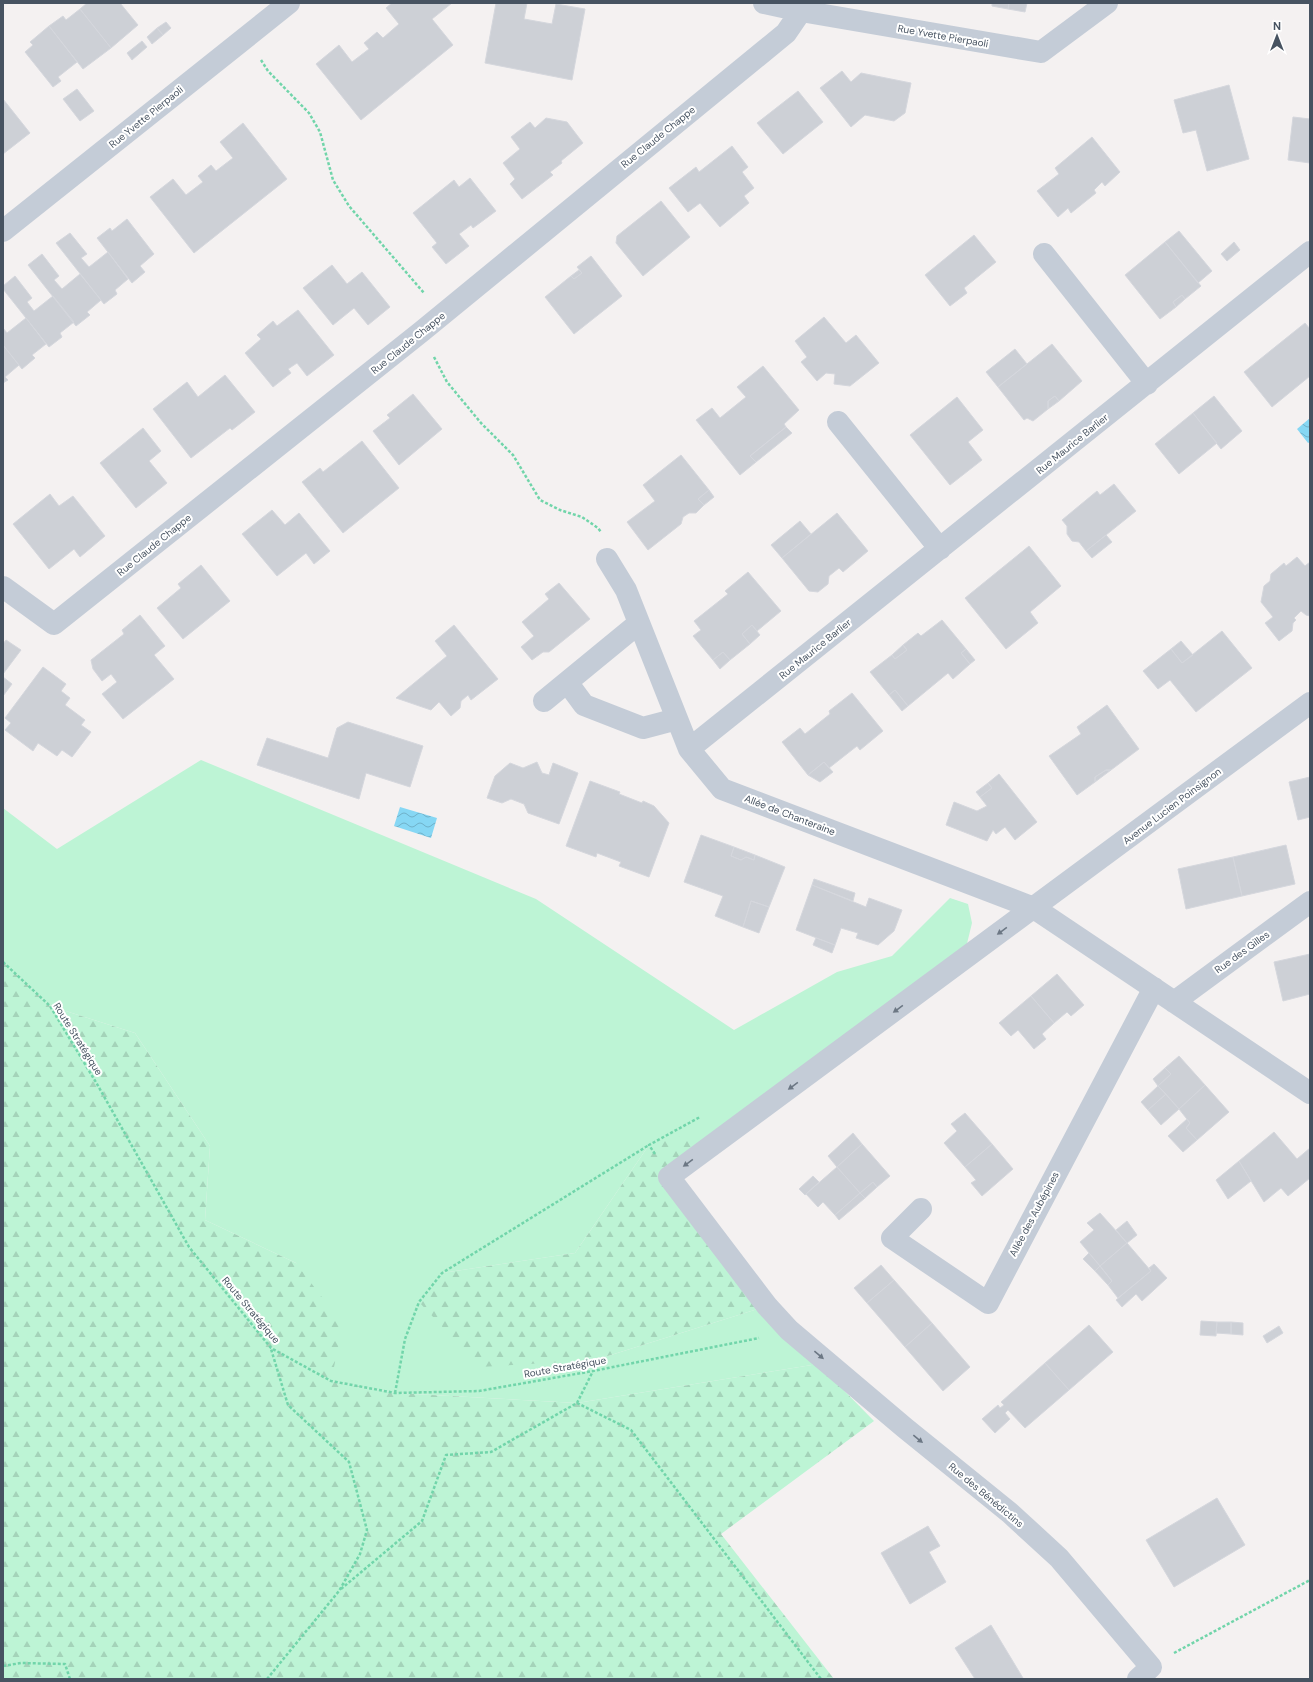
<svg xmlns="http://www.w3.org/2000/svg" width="1313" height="1682" font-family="'DM Sans',sans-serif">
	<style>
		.green { fill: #bdf4d5 }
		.forest { fill: url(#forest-firs) }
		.water { fill: url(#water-waves) }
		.building { fill: #cdd0d6; stroke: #d5d7dd }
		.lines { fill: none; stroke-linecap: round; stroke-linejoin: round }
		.path { stroke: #71d5aa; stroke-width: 2.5; stroke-dasharray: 3 2; stroke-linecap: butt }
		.minor { stroke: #c4ccd7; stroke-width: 22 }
		.oneway { fill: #6c7784 }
		.labels { text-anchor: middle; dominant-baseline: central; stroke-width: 4; stroke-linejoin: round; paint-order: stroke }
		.street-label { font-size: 10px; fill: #475361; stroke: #fff }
	</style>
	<defs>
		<pattern id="forest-firs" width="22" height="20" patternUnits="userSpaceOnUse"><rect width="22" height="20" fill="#bdf4d5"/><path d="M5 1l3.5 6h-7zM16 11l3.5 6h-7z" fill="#a4d3b9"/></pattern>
		<pattern id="water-waves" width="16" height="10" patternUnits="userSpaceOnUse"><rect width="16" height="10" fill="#86d7f4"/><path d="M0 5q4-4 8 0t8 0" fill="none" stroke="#6fb1c9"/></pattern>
	</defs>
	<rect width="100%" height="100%" fill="#f4f1f1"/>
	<!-- green -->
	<path class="green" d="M 201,760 L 536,899 L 734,1030 L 837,972 L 892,956 L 950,898 L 968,904 L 972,923 L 963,960 L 702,1153 L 649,1145 L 575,1253 L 442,1273 L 595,1360 L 767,1306 L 818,1364 L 577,1403 L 395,1393 L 331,1381 L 296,1263 L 205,1220 L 210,1146 L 135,1033 L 50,1006 L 3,962 L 3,808 L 57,849 Z"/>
	<!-- forest -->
	<path class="forest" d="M 3,962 L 50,1006 L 135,1033 L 210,1146 L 205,1220 L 296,1263 L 343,1325 L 331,1381 L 395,1393 L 577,1403 L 818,1364 L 874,1421 L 721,1534 L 834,1679 L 3,1679 Z
		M 686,1135 L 702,1153 L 669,1177 L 767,1306 L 595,1360 L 480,1367 L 419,1302 L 442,1273 L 575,1253 L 649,1145 Z"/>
	<!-- water -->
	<path class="water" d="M 1310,418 L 1310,442 L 1308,443 L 1297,429 Z
		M 400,807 L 437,818 L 431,838 L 394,826 Z"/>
	<!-- building -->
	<path class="building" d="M 87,3 L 120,3 L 138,25 L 111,48 L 80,9 Z
		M 392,3 L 452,3 L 432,19 L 453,45 L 361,120 L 316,64 L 339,45 L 352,62 L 369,49 L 364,43 L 377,32 L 383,38 L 399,24 L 386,8 Z
		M 496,3 L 527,3 L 524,19 L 552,24 L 556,4 L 585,9 L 572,80 L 485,63 Z
		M 992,3 L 1009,3 L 1008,9 L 992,6 Z
		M 1009,3 L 1027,3 L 1025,12 L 1008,9 Z
		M 80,9 L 111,48 L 83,69 L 49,26 L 63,16 L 66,20 Z
		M 166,22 L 171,28 L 163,35 L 157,28 Z
		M 49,26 L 77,62 L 58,77 L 61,81 L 53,87 L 25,52 L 33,45 L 30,42 Z
		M 157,28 L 163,35 L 152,44 L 147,37 Z
		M 142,41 L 147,47 L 132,60 L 127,53 Z
		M 842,71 L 851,82 L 861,73 L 911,83 L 905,113 L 894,121 L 865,115 L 851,127 L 820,88 Z
		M 1229,85 L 1249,159 L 1207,171 L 1196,130 L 1183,133 L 1174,100 Z
		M 77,89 L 94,111 L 80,121 L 63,99 Z
		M 798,91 L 823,122 L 783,154 L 757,123 Z
		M 3,99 L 30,133 L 3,154 Z
		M 1293,117 L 1310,119 L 1310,163 L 1288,160 Z
		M 546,118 L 567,122 L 583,143 L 561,161 L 562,163 L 550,172 L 553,175 L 522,199 L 510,184 L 515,179 L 503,163 L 520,149 L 511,137 L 530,122 L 535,128 Z
		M 243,123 L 287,179 L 194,253 L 150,197 L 173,179 L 186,195 L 203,182 L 198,176 L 211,165 L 216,171 L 233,158 L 220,142 Z
		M 1092,137 L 1120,172 L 1105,186 L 1102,182 L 1094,190 L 1096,193 L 1071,213 L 1068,208 L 1058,217 L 1037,191 L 1059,174 L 1055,168 Z
		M 732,146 L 748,167 L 742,172 L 754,188 L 744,196 L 749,203 L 720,227 L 700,203 L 688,212 L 669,188 L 696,167 L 699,172 Z
		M 470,178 L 496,211 L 473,228 L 471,225 L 459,234 L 469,246 L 446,264 L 432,247 L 437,243 L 413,213 L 454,180 L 459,187 Z
		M 661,201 L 690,237 L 643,276 L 616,243 L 617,236 Z
		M 127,219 L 154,254 L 140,266 L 145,272 L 132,283 L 97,238 L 110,228 L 112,231 Z
		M 1179,231 L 1212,271 L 1198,283 L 1165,242 Z
		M 70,233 L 87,254 L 81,258 L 89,267 L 108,252 L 128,279 L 115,290 L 117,294 L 104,304 L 56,243 Z
		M 974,235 L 996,262 L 964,288 L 967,293 L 950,306 L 925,275 Z
		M 1165,242 L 1201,286 L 1185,299 L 1182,295 L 1173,302 L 1176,307 L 1160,319 L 1125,275 Z
		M 1234,242 L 1240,250 L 1227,261 L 1221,254 Z
		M 42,254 L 59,276 L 54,280 L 62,289 L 80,274 L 101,300 L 87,312 L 90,315 L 76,326 L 28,265 Z
		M 591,256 L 622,296 L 574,334 L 545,297 L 571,276 L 574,279 L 582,273 L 577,267 Z
		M 332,265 L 347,284 L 362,272 L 390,307 L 368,325 L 354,308 L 333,325 L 303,288 Z
		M 579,270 L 582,273 L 574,279 L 571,276 Z
		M 15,276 L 32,298 L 27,302 L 34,311 L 53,296 L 74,322 L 60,333 L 62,337 L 49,347 L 3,289 L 3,286 Z
		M 1182,295 L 1185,299 L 1176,307 L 1173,302 Z
		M 298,310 L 334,355 L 307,376 L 297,363 L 288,369 L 291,373 L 273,387 L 245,353 L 261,339 L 257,335 L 273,321 L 277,326 Z
		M 824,317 L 846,343 L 856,335 L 879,363 L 850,386 L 834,384 L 835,374 L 826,373 L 817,381 L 801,362 L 807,357 L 795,341 Z
		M 26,318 L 46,344 L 32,355 L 35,358 L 22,369 L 3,345 L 3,328 L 7,333 Z
		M 1305,323 L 1310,329 L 1310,376 L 1272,407 L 1244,372 Z
		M 1052,344 L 1082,381 L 1059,401 L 1055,396 L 1048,401 L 1048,409 L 1033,421 L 1027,418 L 1024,420 L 998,387 Z
		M 3,345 L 19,365 L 5,377 L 8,380 L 3,383 Z
		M 1015,349 L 1027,364 L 998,387 L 986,372 Z
		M 763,366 L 799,410 L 784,424 L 786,427 L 750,456 L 756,462 L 740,475 L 696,420 L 712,408 L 720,418 L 746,397 L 737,387 Z
		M 225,375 L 255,412 L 232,430 L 230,428 L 191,458 L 153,409 L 187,382 L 198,397 Z
		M 413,394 L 442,429 L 399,465 L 373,431 L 390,418 L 387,415 Z
		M 1055,396 L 1059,401 L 1048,409 L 1048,401 Z
		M 1214,396 L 1242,431 L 1221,449 L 1193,413 Z
		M 957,397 L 983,430 L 968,442 L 982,460 L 950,485 L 910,435 Z
		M 1193,413 L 1217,443 L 1179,474 L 1155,444 Z
		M 786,427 L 792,433 L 756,462 L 750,456 Z
		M 143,428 L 161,451 L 149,461 L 167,483 L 136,508 L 100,463 Z
		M 362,441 L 399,488 L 343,533 L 302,482 L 320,468 L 323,472 Z
		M 681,455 L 709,490 L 698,499 L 704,505 L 696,513 L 689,513 L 683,517 L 681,524 L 648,550 L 627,522 L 655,501 L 643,485 Z
		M 1114,484 L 1136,511 L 1086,551 L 1079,542 L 1072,541 L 1067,534 L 1067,526 L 1062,520 L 1097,491 L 1100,495 Z
		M 709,490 L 714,497 L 704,505 L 698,499 Z
		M 50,494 L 59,506 L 73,496 L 105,536 L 80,557 L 74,549 L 49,569 L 13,524 Z
		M 272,510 L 285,525 L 299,513 L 330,551 L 314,564 L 306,553 L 277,576 L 242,534 Z
		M 837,513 L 868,551 L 843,572 L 839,568 L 829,576 L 828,584 L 818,592 L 809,591 L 782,558 Z
		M 800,521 L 811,534 L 782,558 L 771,545 Z
		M 1106,535 L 1112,542 L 1092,558 L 1086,551 Z
		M 1029,546 L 1061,586 L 1030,612 L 1038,623 L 1006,649 L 965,598 Z
		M 1297,557 L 1305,566 L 1310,562 L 1310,616 L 1306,615 L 1301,611 L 1294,618 L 1296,620 L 1293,623 L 1292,631 L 1279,641 L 1265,623 L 1273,617 L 1261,602 L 1264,586 L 1270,581 L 1271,574 L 1284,563 L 1286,566 Z
		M 201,565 L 230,601 L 183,639 L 157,608 L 181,588 L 178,584 Z
		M 748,572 L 781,611 L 757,631 L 752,625 L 742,634 L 750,644 L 730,660 L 723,652 L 713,660 L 693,636 L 701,630 L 694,621 L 728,594 L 725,591 Z
		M 559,583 L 590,619 L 549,652 L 543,652 L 532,660 L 521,647 L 534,636 L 522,622 L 549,599 L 545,594 Z
		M 140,615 L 165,646 L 154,655 L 174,679 L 123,719 L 102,694 L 117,682 L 111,674 L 102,681 L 93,669 L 91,660 L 124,634 L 122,630 Z
		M 942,620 L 966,649 L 961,653 L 970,664 L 953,679 L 948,673 L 908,706 L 895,690 L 889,695 L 870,672 L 892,655 L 895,659 L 907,650 L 903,645 L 918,633 L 921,636 Z
		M 454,625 L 498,679 L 471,700 L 468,695 L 461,701 L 460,708 L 451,716 L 439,702 L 431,710 L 396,698 L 447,656 L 435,641 Z
		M 752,625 L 760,635 L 750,644 L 742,634 Z
		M 1222,631 L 1252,668 L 1196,712 L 1170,680 L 1158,689 L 1143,671 L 1171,649 L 1182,663 Z
		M 6,640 L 21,650 L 3,674 L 3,644 Z
		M 1181,641 L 1193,655 L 1182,663 L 1171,649 Z
		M 903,645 L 907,650 L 895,659 L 892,655 Z
		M 966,649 L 975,660 L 970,664 L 961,653 Z
		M 723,652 L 730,660 L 720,669 L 713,660 Z
		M 43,667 L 66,684 L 61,691 L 70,698 L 65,705 L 85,720 L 81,725 L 91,732 L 72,757 L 62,750 L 57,756 L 38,743 L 33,751 L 5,730 L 11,723 L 5,718 Z
		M 3,677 L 12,684 L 3,696 Z
		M 895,690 L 908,706 L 902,711 L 889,695 Z
		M 852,693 L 883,731 L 860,750 L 857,746 L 829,768 L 824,762 L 808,775 L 782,742 L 800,728 L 805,734 L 830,714 L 829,711 Z
		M 1107,705 L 1139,749 L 1111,770 L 1106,770 L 1095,777 L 1095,782 L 1077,795 L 1049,756 L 1081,734 L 1077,727 Z
		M 348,722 L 423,746 L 410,787 L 366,773 L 359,799 L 257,765 L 267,738 L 328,758 L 337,728 Z
		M 537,762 L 542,773 L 549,775 L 553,763 L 578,773 L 559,824 L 528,813 L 524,804 L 511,799 L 502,803 L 487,798 L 495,776 L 510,763 L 523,768 Z
		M 824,762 L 833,772 L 820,782 L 808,775 Z
		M 1106,770 L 1111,770 L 1095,782 L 1095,777 Z
		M 999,774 L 1037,822 L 1015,840 L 1005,827 L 996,834 L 993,830 L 987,841 L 946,825 L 954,802 L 977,811 L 987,806 L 980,797 L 992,788 L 988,783 Z
		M 1310,777 L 1310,817 L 1298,820 L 1289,782 Z
		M 590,781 L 620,792 L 619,794 L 642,803 L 643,801 L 654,806 L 669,823 L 649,877 L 619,866 L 621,862 L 597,853 L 596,857 L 566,846 Z
		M 988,783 L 992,788 L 980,797 L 976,792 Z
		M 701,835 L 734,847 L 731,856 L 741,860 L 746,857 L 754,860 L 755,855 L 785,867 L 769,907 L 751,901 L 743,927 L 715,916 L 723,896 L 684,882 Z
		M 1286,845 L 1295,884 L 1242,896 L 1233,857 Z
		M 734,847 L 755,855 L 754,860 L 746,857 L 741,860 L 731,856 Z
		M 1233,857 L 1242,896 L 1186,909 L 1178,869 Z
		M 814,879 L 855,893 L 853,901 L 812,885 Z
		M 812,885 L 866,907 L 869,898 L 902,910 L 894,931 L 878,945 L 856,938 L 858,933 L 841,928 L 835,945 L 796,930 Z
		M 751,901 L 769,907 L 759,933 L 743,927 Z
		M 816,938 L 835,945 L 832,953 L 813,945 Z
		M 1310,954 L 1310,994 L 1283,1001 L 1274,962 Z
		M 1057,974 L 1084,1005 L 1071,1016 L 1067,1012 L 1054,1023 L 1031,996 Z
		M 1031,996 L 1054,1023 L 1042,1034 L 1046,1039 L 1034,1049 L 1018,1030 L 1011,1036 L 999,1023 Z
		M 1179,1056 L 1205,1085 L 1179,1109 L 1158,1086 L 1171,1074 L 1165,1068 Z
		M 1165,1068 L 1171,1074 L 1158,1086 L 1153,1079 Z
		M 1205,1085 L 1229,1112 L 1197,1140 L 1186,1128 L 1190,1123 L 1179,1109 Z
		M 1158,1086 L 1166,1094 L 1148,1110 L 1141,1102 Z
		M 1166,1094 L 1179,1109 L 1161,1125 L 1148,1110 Z
		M 965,1113 L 992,1144 L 965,1167 L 944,1143 L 957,1131 L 951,1124 Z
		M 1187,1119 L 1190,1123 L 1186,1128 L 1197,1140 L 1183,1152 L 1168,1136 Z
		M 1274,1132 L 1297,1159 L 1310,1148 L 1310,1178 L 1288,1196 L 1281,1188 L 1264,1202 L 1239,1161 Z
		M 853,1133 L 862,1144 L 837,1167 L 828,1156 Z
		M 862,1144 L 890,1176 L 877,1187 L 873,1182 L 860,1193 L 837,1167 Z
		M 992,1144 L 1013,1169 L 982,1196 L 971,1183 L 976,1180 L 965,1167 Z
		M 1239,1161 L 1251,1181 L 1228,1199 L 1216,1180 Z
		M 837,1167 L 860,1193 L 835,1215 L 823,1202 L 818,1207 L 806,1194 Z
		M 813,1176 L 819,1182 L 805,1195 L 799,1189 Z
		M 873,1182 L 877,1187 L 865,1198 L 860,1193 Z
		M 860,1193 L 865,1198 L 839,1220 L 835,1215 Z
		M 1100,1213 L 1127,1243 L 1100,1266 L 1080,1242 L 1094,1230 L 1087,1223 Z
		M 1127,1221 L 1137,1235 L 1127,1243 L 1116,1230 Z
		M 1127,1243 L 1151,1271 L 1118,1298 L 1108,1285 L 1112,1281 L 1100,1266 Z
		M 1089,1253 L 1100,1266 L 1095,1271 L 1083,1259 Z
		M 1154,1264 L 1167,1278 L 1142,1301 L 1136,1294 L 1122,1307 L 1116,1300 L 1151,1271 L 1149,1268 Z
		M 881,1265 L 894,1280 L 867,1303 L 854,1288 Z
		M 1100,1266 L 1112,1281 L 1108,1285 L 1095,1271 Z
		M 894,1280 L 932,1323 L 905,1347 L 867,1303 Z
		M 1201,1321 L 1217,1322 L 1216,1336 L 1200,1335 Z
		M 1217,1322 L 1231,1322 L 1231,1334 L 1216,1333 Z
		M 1231,1322 L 1243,1323 L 1243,1335 L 1231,1334 Z
		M 932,1323 L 970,1367 L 943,1391 L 905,1347 Z
		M 1089,1325 L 1113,1352 L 1069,1390 L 1045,1363 Z
		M 1279,1326 L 1283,1333 L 1267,1343 L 1263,1336 Z
		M 1045,1363 L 1069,1390 L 1025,1428 L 1008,1410 L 1005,1413 L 1010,1419 L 995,1433 L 982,1419 L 998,1405 L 1000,1408 L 1004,1405 L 1001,1402 Z
		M 1217,1498 L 1245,1545 L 1174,1587 L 1146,1540 Z
		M 928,1526 L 940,1546 L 929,1552 L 946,1582 L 910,1604 L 881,1553 Z
		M 991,1625 L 1023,1678 L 1021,1679 L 975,1679 L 955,1648 Z"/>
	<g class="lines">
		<!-- path -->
		<path class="path" d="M 261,60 L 268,71 L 309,113 L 320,132 L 333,180 L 349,206 L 424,293
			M 434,357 L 447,382 L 481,423 L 513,455 L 540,500 L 560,510 L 582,517 L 598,528 L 601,532
			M 3,962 L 50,1006 L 97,1084 L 189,1247 L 271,1348 L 331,1381 L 395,1393 L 479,1391 L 593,1371 L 759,1338
			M 655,1154 L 649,1145 L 700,1117
			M 395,1393 L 405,1339 L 419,1302 L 442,1273 L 649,1145
			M 577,1403 L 631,1430 L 821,1679
			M 341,1589 L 422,1521 L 446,1455 L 491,1452 L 577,1403 L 593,1371
			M 1174,1653 L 1310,1580
			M 3,1666 L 21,1663 L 65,1664 L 70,1679
			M 267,1679 L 339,1591 L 360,1554 L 367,1530 L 349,1462 L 288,1405 L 271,1349"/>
		<!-- minor -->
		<path class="minor" d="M 764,3 L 801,11 L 1041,52 L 1107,3
			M 3,231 L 289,3
			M 1044,254 L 1147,384
			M 838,422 L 940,549
			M 607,559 L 626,590 L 689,749 L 722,789 L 1034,908 L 1310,1093
			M 3,587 L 54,624 L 421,332 L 786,33 L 801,11
			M 567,682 L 584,705 L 643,728 L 677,719
			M 544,701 L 639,623
			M 689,749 L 1310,252
			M 1174,1002 L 1310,902
			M 921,1209 L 892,1238 L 988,1303 L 1154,988
			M 1138,1679 L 1151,1667 L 1059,1558 L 1010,1513 L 905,1428 L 789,1330 L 767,1306 L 669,1177 L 1310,703"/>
	</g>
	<!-- one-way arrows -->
	<defs><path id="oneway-solid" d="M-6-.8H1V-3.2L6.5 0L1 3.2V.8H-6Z"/></defs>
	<g class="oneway">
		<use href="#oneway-solid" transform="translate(1002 931) rotate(144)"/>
		<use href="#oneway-solid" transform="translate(898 1009) rotate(144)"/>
		<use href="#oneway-solid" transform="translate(793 1086) rotate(144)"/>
		<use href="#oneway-solid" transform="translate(688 1163) rotate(144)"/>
		<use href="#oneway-solid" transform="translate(819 1355) rotate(40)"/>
		<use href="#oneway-solid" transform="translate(918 1439) rotate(39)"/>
	</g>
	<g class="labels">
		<!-- street labels -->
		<g class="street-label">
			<text transform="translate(943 36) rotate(10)">Rue Yvette Pierpaoli</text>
			<text transform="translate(146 117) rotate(-39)">Rue Yvette Pierpaoli</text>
			<text transform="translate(658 137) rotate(-39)">Rue Claude Chappe</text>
			<text transform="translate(408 343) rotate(-39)">Rue Claude Chappe</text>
			<text transform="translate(1072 444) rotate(-39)">Rue Maurice Barlier</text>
			<text transform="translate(154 545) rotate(-39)">Rue Claude Chappe</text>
			<text transform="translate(815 649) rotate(-39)">Rue Maurice Barlier</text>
			<text transform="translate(1172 806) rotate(-37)">Avenue Lucien Poinsignon</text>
			<text transform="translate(790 815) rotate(21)">Allée de Chanteraine</text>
			<text transform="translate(1242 952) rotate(-36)">Rue des Gilles</text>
			<text transform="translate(78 1039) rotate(58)">Route Stratégique</text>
			<text transform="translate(1034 1214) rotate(-62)">Allée des Aubépines</text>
			<text transform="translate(251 1310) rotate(50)">Route Stratégique</text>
			<text transform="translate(565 1367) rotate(-10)">Route Stratégique</text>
			<text transform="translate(986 1495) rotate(40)">Rue des Bénédictins</text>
		</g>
	</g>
	<!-- border -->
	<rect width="1313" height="1682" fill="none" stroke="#475361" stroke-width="8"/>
	<!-- north arrow -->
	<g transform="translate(1277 36)" stroke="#ffffff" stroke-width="3" paint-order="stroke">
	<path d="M0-3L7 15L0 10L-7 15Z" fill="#475361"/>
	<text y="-6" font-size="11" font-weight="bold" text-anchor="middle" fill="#475361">N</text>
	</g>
</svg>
